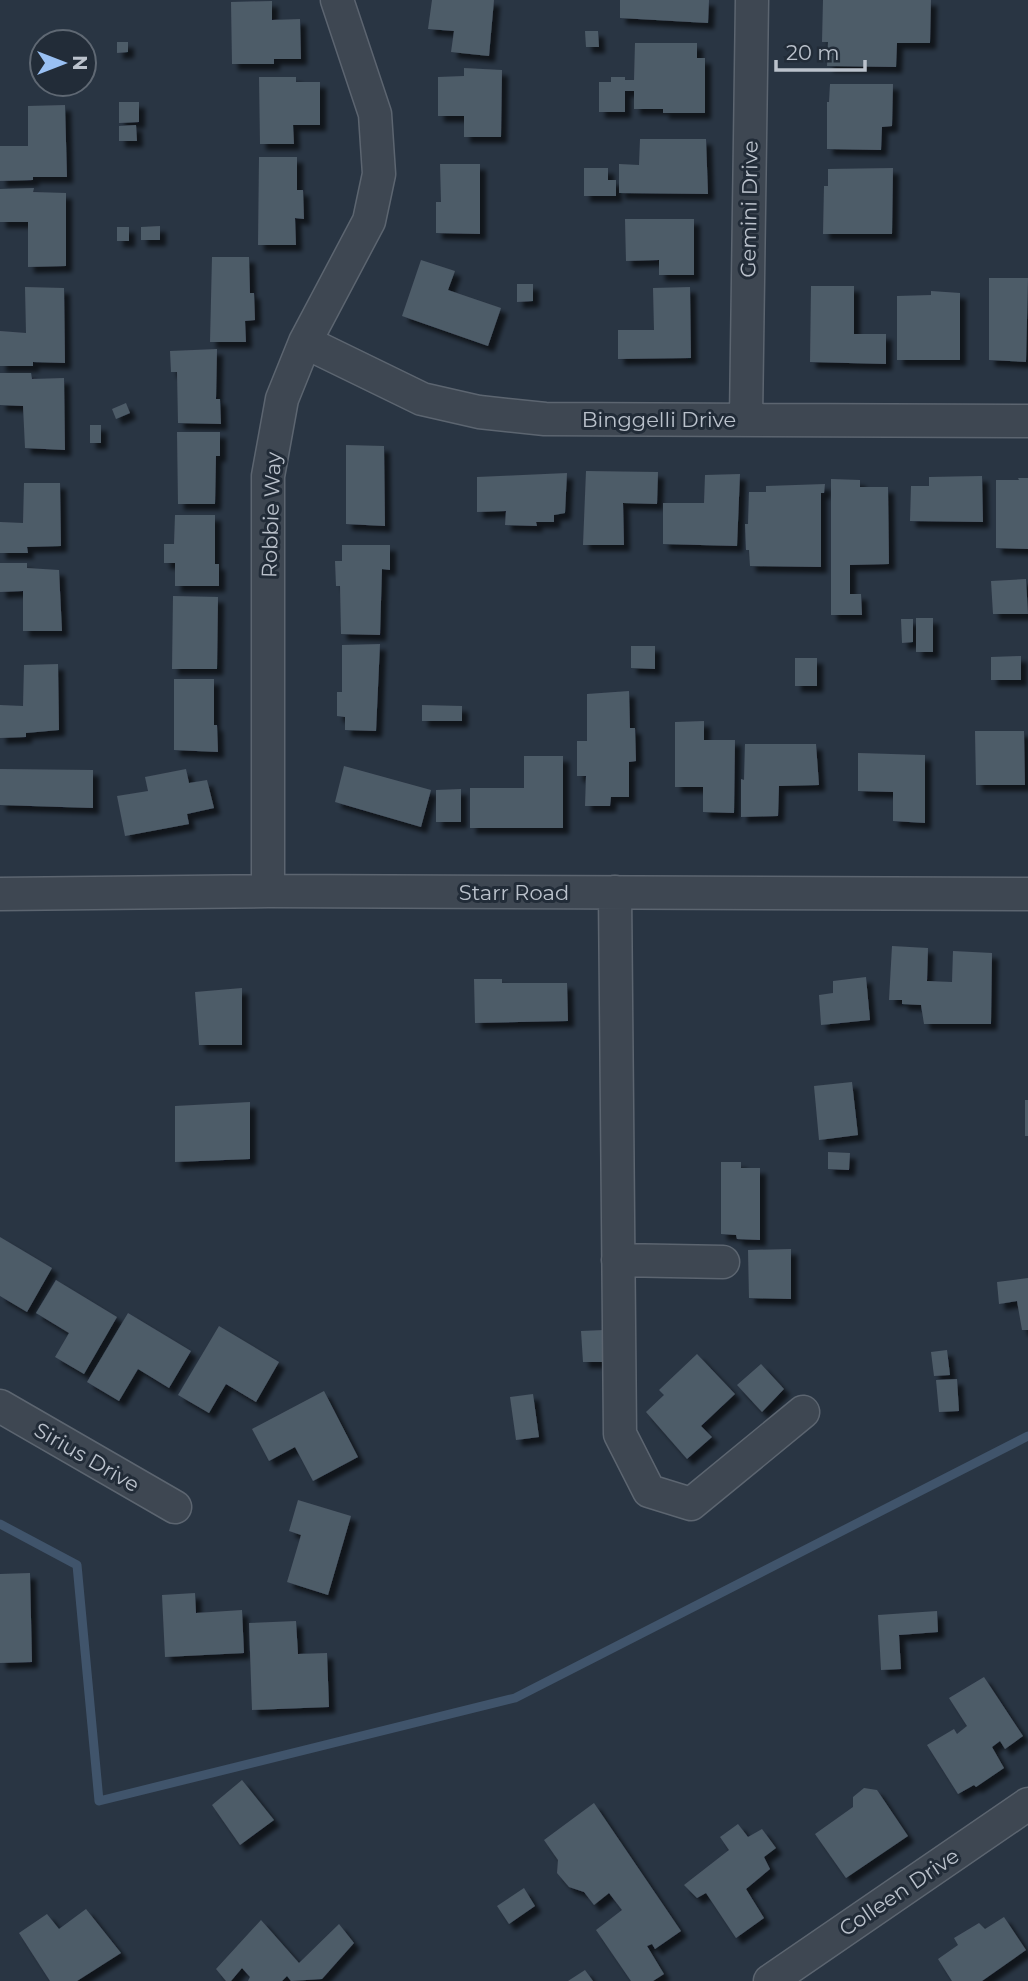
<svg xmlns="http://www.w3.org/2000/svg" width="1028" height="1981" font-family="Montserrat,sans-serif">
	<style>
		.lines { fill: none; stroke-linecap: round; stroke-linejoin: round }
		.stream { stroke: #40546b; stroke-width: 9 }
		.building { fill: #4e5b68; filter: url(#shadow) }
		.minor-casing { stroke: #5c6570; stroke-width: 35 }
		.minor { stroke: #3e4752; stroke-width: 32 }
		.labels { text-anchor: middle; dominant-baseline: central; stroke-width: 6; stroke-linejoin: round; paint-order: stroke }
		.street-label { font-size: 21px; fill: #bbc2cc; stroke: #222c38 }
	</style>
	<defs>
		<filter id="shadow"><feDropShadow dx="6" dy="6" stdDeviation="2" flood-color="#0009"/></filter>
	</defs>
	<rect width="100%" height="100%" fill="#293543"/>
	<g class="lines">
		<!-- stream -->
		<path class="stream" d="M 0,1524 L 77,1565 L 99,1801 L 515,1698 L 1028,1436"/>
	</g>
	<!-- building -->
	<path class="building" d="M 432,0 L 494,0 L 489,56 L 451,52 L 454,31 L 428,29 Z
		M 620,0 L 709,0 L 708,23 L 620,18 Z
		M 823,0 L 931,0 L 930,43 L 897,43 L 896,67 L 827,66 L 828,42 L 822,42 Z
		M 272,1 L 272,20 L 300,19 L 301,59 L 274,59 L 274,64 L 232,64 L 231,2 Z
		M 585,31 L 598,31 L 599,47 L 586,47 Z
		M 117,42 L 128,42 L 128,52 L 117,53 Z
		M 635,43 L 697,43 L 697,58 L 705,58 L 705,113 L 663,113 L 663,109 L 634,109 L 634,91 L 625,91 L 625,112 L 599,112 L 599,82 L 611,82 L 611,77 L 625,77 L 625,80 L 634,80 Z
		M 464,68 L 502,70 L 501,137 L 464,137 L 464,116 L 438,116 L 438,77 L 464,76 Z
		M 259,77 L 296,77 L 296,82 L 320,82 L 320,125 L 293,125 L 294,144 L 260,144 Z
		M 830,84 L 893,84 L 892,126 L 882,127 L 881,150 L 827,149 L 827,102 L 829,102 Z
		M 119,102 L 139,102 L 139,122 L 119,123 Z
		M 65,105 L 67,177 L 33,177 L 33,180 L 0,181 L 0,146 L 28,146 L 28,106 Z
		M 136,125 L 137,141 L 119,141 L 119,126 Z
		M 640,139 L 706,139 L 708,194 L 619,193 L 619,164 L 639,165 Z
		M 259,157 L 297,157 L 297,190 L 303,190 L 304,219 L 295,218 L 296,245 L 258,245 Z
		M 440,164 L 480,164 L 480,234 L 436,233 L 436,202 L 441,202 Z
		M 584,168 L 608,168 L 608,180 L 616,180 L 616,196 L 584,196 Z
		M 893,168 L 892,234 L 823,234 L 824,186 L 828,186 L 828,169 Z
		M 34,188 L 33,192 L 66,193 L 66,266 L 28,267 L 28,222 L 0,222 L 0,189 Z
		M 625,219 L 694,219 L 694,275 L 659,275 L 659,260 L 626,261 Z
		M 160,226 L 160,240 L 141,240 L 141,227 Z
		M 117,227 L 129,227 L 129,241 L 117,241 Z
		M 212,257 L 249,257 L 250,293 L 254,293 L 255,320 L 245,321 L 246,342 L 210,342 Z
		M 421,260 L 455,271 L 448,290 L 501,308 L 488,346 L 402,316 Z
		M 989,278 L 1028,278 L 1026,362 L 989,360 Z
		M 517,284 L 533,284 L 533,301 L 517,302 Z
		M 811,286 L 854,286 L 854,334 L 886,334 L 886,364 L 810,362 Z
		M 25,287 L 64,288 L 65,363 L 33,362 L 33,366 L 0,366 L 0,331 L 26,333 Z
		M 690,287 L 691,358 L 618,359 L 618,330 L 654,330 L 653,288 Z
		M 931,291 L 960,293 L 960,360 L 897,360 L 897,296 L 931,295 Z
		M 217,349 L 216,399 L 220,399 L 221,424 L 178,423 L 177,372 L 171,372 L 170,351 Z
		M 0,373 L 31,373 L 32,379 L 64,378 L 65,450 L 25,448 L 23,406 L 0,405 Z
		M 126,403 L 130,413 L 116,419 L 112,409 Z
		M 90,425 L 101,425 L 101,443 L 90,443 Z
		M 177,432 L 220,432 L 220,456 L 216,456 L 215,504 L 178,504 Z
		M 346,445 L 384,446 L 385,526 L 346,524 Z
		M 586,471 L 658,472 L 657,504 L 623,503 L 624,545 L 583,545 Z
		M 567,473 L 565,513 L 554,515 L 554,522 L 536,522 L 537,526 L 505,525 L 506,511 L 477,512 L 477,477 Z
		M 740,474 L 737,546 L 663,544 L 663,503 L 704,503 L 705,475 Z
		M 982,476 L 983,522 L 910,521 L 911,486 L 929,486 L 929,477 Z
		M 1018,478 L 1028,478 L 1028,549 L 996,548 L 996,480 L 1019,480 Z
		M 831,479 L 860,480 L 860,487 L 888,487 L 889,564 L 850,565 L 850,594 L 861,594 L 862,615 L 831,615 Z
		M 24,483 L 60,483 L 61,546 L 27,547 L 28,553 L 0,553 L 0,522 L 23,523 Z
		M 825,484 L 824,493 L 821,493 L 821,567 L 750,566 L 749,550 L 746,550 L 745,524 L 748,524 L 749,492 L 766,492 L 766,486 Z
		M 175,515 L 215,515 L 215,564 L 219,564 L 219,586 L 175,586 L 175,563 L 164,563 L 164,544 L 174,544 Z
		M 342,545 L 390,545 L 390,570 L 382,569 L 380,635 L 341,634 L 340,586 L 336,586 L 335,561 L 342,561 Z
		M 0,563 L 27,563 L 27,568 L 59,570 L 62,631 L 23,631 L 23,591 L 0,592 Z
		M 1026,579 L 1028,614 L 993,614 L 991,581 Z
		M 173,596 L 218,597 L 217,669 L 172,669 Z
		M 916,618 L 933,618 L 933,652 L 916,652 Z
		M 901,619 L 913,619 L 913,642 L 902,643 Z
		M 380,644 L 376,731 L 345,730 L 345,717 L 337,716 L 337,692 L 342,692 L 342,645 Z
		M 631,646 L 655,646 L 655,669 L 631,668 Z
		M 1021,656 L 1021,680 L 991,680 L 991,657 Z
		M 795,658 L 817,658 L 817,686 L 795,686 Z
		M 58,664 L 59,730 L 26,733 L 26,737 L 0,738 L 0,705 L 23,706 L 24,665 Z
		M 174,679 L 214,679 L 214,725 L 217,725 L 218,752 L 174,750 Z
		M 629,691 L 630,728 L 635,728 L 636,761 L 629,762 L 629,797 L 611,797 L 610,806 L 585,806 L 586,776 L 577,776 L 577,741 L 587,741 L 587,694 Z
		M 422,705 L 462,706 L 462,721 L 422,721 Z
		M 704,721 L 704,740 L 735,740 L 734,813 L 703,812 L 703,787 L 675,787 L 675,722 Z
		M 975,731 L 1024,731 L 1025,785 L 976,785 Z
		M 745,744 L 816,744 L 819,785 L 779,786 L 778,816 L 741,817 L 741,779 L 744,780 Z
		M 858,753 L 925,755 L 925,823 L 893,821 L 893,792 L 858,791 Z
		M 524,756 L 563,756 L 563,828 L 470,828 L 470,788 L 524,788 Z
		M 344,766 L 431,790 L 421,827 L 335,802 Z
		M 0,769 L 93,770 L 93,808 L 0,805 Z
		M 186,769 L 189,783 L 207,780 L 214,808 L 187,814 L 189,824 L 125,836 L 117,796 L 148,791 L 145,777 Z
		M 461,789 L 461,822 L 436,822 L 436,790 Z
		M 892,946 L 928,948 L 927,981 L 952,982 L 953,951 L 992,953 L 991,1024 L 924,1024 L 921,1005 L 902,1004 L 902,1000 L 889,1000 Z
		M 866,977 L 870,1020 L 821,1025 L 819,995 L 833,993 L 833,981 Z
		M 474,979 L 502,979 L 502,983 L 567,983 L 568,1021 L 475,1023 Z
		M 242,988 L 242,1045 L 199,1045 L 195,992 Z
		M 852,1082 L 858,1135 L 819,1140 L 814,1086 Z
		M 1025,1100 L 1028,1100 L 1028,1136 L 1025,1136 Z
		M 250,1102 L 250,1159 L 175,1162 L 175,1106 Z
		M 828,1152 L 850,1153 L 849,1170 L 828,1169 Z
		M 721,1162 L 741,1162 L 741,1168 L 760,1168 L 760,1240 L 737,1239 L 736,1235 L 721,1234 Z
		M 0,1237 L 52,1268 L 27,1312 L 0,1296 Z
		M 791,1249 L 791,1299 L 749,1298 L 748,1250 Z
		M 1028,1278 L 1028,1330 L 1022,1330 L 1017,1301 L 999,1304 L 997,1282 Z
		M 56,1280 L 117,1317 L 84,1374 L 55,1357 L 69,1333 L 36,1313 Z
		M 128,1313 L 191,1351 L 169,1388 L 138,1369 L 119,1401 L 87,1382 Z
		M 219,1326 L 279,1362 L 256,1402 L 226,1384 L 209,1413 L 178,1395 Z
		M 604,1330 L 605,1362 L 583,1362 L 581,1331 Z
		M 947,1350 L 950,1375 L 934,1376 L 931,1352 Z
		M 697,1354 L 735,1394 L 701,1426 L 712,1437 L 687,1459 L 646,1412 L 664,1395 L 659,1390 Z
		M 761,1364 L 784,1389 L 762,1412 L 737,1385 Z
		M 957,1379 L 959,1411 L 939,1412 L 936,1380 Z
		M 324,1391 L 358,1457 L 313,1481 L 295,1447 L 269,1461 L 252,1429 Z
		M 533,1394 L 539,1437 L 516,1440 L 510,1397 Z
		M 298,1500 L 351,1516 L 328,1595 L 287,1582 L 301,1535 L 289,1531 Z
		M 30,1573 L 32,1662 L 0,1663 L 0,1574 Z
		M 195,1593 L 196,1613 L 242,1610 L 244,1653 L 165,1657 L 162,1595 Z
		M 937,1611 L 938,1632 L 899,1635 L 901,1669 L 881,1670 L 878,1615 Z
		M 296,1621 L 298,1654 L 327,1653 L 329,1707 L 252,1710 L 249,1623 Z
		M 984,1677 L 1023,1736 L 1005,1749 L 1000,1741 L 992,1747 L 1004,1768 L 976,1787 L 974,1785 L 958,1794 L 927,1745 L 954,1729 L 957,1734 L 967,1726 L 949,1698 Z
		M 242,1780 L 274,1820 L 240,1845 L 212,1805 Z
		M 864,1788 L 877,1790 L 908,1836 L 846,1878 L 815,1834 L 853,1807 L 853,1797 Z
		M 594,1803 L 681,1931 L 655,1949 L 652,1944 L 647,1946 L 664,1974 L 653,1981 L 631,1981 L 596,1930 L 622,1910 L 609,1893 L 594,1905 L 584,1892 L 569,1887 L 557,1873 L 558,1860 L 544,1840 Z
		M 738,1824 L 748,1837 L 762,1829 L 776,1848 L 764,1857 L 770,1869 L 746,1889 L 764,1918 L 736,1938 L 706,1893 L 697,1898 L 684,1885 L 729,1850 L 720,1837 Z
		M 524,1888 L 535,1906 L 509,1924 L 497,1906 Z
		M 86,1909 L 121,1953 L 77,1981 L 50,1981 L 19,1933 L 47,1914 L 59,1929 Z
		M 1004,1917 L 1026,1950 L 982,1981 L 952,1981 L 938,1959 L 958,1945 L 954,1938 L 979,1923 L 985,1929 Z
		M 261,1920 L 299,1963 L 339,1924 L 354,1943 L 322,1979 L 291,1981 L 287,1976 L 282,1981 L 248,1981 L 250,1977 L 242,1968 L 231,1981 L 226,1981 L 216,1969 Z
		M 585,1970 L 593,1981 L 568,1981 Z"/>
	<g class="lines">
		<!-- minor casing -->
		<g class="minor-casing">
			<path id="minor" d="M 305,342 L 422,399 L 479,412 L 545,419 L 1028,421
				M 746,419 L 752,0
				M 268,891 L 268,476 L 282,399 L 305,342 L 369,221 L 379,174 L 375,114 L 337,0
				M 615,892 L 620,1434 L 649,1491 L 691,1504 L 803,1412
				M 0,894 L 268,891 L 1028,894
				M 618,1260 L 723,1262
				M 0,1406 L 175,1507
				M 770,1981 L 1028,1804"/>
		</g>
		<!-- minor -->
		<use href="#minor" class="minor"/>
	</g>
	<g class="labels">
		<!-- street labels -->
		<g class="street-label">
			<text transform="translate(749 209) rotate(-89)">Gemini Drive</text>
			<text x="659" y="419">Binggelli Drive</text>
			<text transform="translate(271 515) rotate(-88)">Robbie Way</text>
			<text x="514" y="892">Starr Road</text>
			<text transform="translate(87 1457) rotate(30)">Sirius Drive</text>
			<text transform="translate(899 1892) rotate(-34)">Colleen Drive</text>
		</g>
	</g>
	<!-- north arrow -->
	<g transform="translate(63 63) rotate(90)"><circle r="33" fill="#222c38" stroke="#5f6873" stroke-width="2"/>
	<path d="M0-5L12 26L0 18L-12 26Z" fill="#99c0f3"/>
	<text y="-10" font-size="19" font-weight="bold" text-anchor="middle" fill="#bbc2cc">N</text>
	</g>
	<!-- scale -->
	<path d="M776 60v10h89v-10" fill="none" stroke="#bbc2cc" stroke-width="3.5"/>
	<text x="786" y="60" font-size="21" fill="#bbc2cc" stroke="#222c38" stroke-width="5" paint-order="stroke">20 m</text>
</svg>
